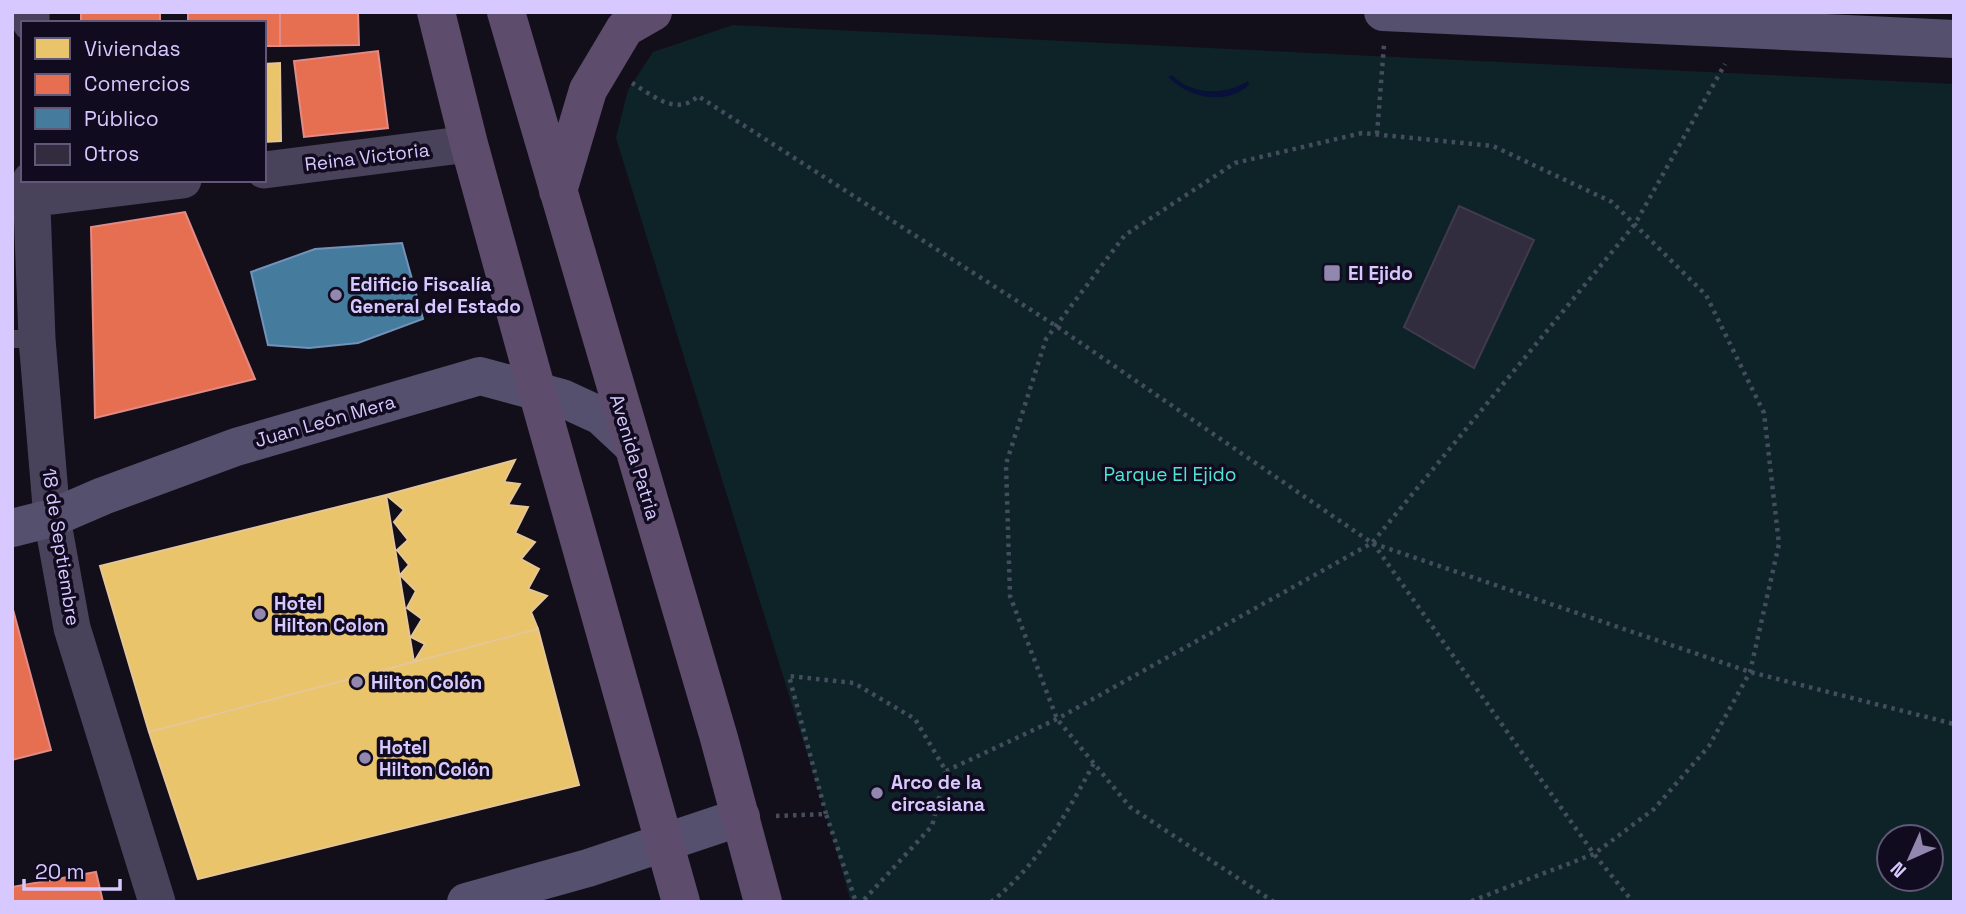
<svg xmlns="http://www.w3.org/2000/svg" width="1966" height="914" font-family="'Space Grotesk',sans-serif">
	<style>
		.green { fill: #0e2327; fill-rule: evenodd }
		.water { fill: #07113a }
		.homes { fill: #e9c46a; stroke: #e4c697; stroke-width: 2 }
		.shops { fill: #e76f51; stroke: #e28a85; stroke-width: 2 }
		.public { fill: #457b9d; stroke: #7192ba; stroke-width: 2 }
		.building { fill: #312c3e; stroke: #403950; stroke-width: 2 }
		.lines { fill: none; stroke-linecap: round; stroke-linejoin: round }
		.path { stroke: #434d5d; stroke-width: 4.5; stroke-dasharray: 3.5 5; stroke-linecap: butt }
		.lane { stroke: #48435b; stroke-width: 18 }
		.street { stroke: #48435b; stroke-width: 37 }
		.secondary { stroke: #55506e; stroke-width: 38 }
		.primary { stroke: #5e4c6d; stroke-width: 38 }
		.poi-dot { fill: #9288af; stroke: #110b1f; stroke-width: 2.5 }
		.labels { text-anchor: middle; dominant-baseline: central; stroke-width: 7; stroke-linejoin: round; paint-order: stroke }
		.street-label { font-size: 19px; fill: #d7c9ff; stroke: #110b1f }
		.poi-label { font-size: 19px; font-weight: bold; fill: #d7c9ff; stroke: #110b1f; text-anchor: start }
		.park-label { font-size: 19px; fill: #4de6d7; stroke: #110b1f }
	</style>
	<rect width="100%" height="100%" fill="#130f1a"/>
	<!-- green -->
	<path class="green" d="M 733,25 L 1954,84 L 1954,902 L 851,902 L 826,814 L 616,138 L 628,90 L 653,52 ZM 1889,837 L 1931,837 L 1931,879 L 1889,879 Z"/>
	<!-- water -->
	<path class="water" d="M 1172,75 C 1191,95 1224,96 1248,81 L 1249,85 C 1226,106 1189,98 1168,77 Z"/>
	<!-- homes -->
	<path class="homes" d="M 280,63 L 281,141 L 264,142 L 264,64 Z
		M 515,460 L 504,482 L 520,484 L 508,505 L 528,507 L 515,533 L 535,542 L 521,559 L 539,569 L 528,589 L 547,596 L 531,612 L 538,629 L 414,662 L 425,644 L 411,637 L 422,619 L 407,608 L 416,591 L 400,575 L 409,565 L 397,550 L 408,540 L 394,522 L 404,510 L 386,495 Z
		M 386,495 L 414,662 L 149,732 L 100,566 Z
		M 538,629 L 579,785 L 198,879 L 149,732 Z"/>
	<!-- shops -->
	<path class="shops" d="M 81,12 L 160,12 L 160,23 L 81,23 Z
		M 188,12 L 280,12 L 280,46 L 264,46 L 264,23 L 188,23 Z
		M 280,12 L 358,12 L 359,45 L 280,46 Z
		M 378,51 L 388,128 L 304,137 L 294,61 Z
		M 185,212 L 255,379 L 95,418 L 91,227 Z
		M 12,606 L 51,750 L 12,760 Z
		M 96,872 L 103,902 L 12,902 L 12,887 Z"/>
	<!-- public -->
	<path class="public" d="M 402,243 L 423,319 L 358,343 L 309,348 L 268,345 L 251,272 L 315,249 Z"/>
	<!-- building -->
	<path class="building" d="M 1459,206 L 1534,240 L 1474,368 L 1404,327 Z"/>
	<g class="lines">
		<!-- path -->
		<path class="path" d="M 632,83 C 652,95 677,117 698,96 L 1056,326 L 1372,543 L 1750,672 L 1954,724
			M 1377,134 L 1384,45
			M 1373,543 L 1594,854 L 1633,902
			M 946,771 L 1057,719 L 1372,543 L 1635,224 L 1725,64
			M 826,814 L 789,676 L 854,683 L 915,719 L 946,771 L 932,826 L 862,902
			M 776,816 L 826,814 L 856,902
			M 991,902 C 1038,865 1066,815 1094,763
			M 1274,902 L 1130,807 L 1057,719 L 1010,596 L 1006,464 L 1046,339 L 1125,235 L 1235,163 L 1362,133 L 1493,146 L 1612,202 L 1706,295 L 1764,413 L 1779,544 L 1750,672 L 1709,746 L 1654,809 L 1594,854 L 1469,902"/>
		<!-- lane -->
		<path class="lane" d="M 12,339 L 37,339"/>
		<!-- street -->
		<path class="street" d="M 31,12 L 31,23
			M 264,170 L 469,144
			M 31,180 L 37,339 L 52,518 L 72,628 L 157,902
			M 12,201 L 183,180"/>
		<!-- secondary -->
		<path class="secondary" d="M 1383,12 L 1954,39
			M 12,528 L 52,518 L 103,496 L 236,447 L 480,376 L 562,398 L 601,416 L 631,444
			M 466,902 L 588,868 L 741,817"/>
		<!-- primary -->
		<path class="primary" d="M 436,12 L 469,144 L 532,373 L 681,902
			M 506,12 L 719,738 L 763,902
			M 558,191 L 588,90 L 625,28 L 653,12"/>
	</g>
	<!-- markers -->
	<g class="poi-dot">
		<rect x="1323" y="264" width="18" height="18" rx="3.5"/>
		<circle cx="336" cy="295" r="7"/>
		<circle cx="260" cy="614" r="7"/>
		<circle cx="357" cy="682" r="7"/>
		<circle cx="365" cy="758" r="7"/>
		<circle cx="877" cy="793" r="7"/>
	</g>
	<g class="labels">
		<!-- street labels -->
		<g class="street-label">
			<text transform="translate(367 157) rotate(-7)">Reina Victoria</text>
			<text transform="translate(325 421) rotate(-16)">Juan León Mera</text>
			<text transform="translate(635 457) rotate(73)">Avenida Patria</text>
			<text transform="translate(61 547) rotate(81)">18 de Septiembre</text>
		</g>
		<!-- poi labels -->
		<g class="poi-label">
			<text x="1348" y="273">El Ejido</text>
			<text x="350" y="284">Edificio Fiscalía<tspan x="350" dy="22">General del Estado</tspan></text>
			<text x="274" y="603">Hotel<tspan x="274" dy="22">Hilton Colon</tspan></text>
			<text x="371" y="682">Hilton Colón</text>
			<text x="379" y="747">Hotel<tspan x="379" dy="22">Hilton Colón</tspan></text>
			<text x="891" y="782">Arco de la<tspan x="891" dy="22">circasiana</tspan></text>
		</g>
		<!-- park labels -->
		<g class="park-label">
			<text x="1170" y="474">Parque El Ejido</text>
		</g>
	</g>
	<!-- border -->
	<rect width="1966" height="914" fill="none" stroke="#d7c9ff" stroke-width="28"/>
	<!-- legend -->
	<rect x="21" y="21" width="245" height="161" fill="#110b1f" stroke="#605779" stroke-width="2"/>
	<rect x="35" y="38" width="35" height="21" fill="#e9c46a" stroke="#605779" stroke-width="2"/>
	<text x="84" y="56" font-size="21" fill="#d7c9ff">Viviendas</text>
	<rect x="35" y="74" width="35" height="21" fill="#e76f51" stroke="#605779" stroke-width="2"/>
	<text x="84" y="91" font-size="21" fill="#d7c9ff">Comercios</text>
	<rect x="35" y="108" width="35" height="21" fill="#457b9d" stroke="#605779" stroke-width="2"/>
	<text x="84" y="126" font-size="21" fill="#d7c9ff">Público</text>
	<rect x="35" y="144" width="35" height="21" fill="#312c3e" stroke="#605779" stroke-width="2"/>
	<text x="84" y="161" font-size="21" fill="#d7c9ff">Otros</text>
	<!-- north arrow -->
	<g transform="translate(1910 858) rotate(225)"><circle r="33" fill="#110b1f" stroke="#605779" stroke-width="2"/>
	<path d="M0-5L12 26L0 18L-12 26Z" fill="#9288af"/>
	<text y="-10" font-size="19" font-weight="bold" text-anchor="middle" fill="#d7c9ff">N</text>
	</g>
	<!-- scale -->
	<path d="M24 879v10h96v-10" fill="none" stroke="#d7c9ff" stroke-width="3.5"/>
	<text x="35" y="879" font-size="21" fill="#d7c9ff" stroke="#110b1f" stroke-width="5" paint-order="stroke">20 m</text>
</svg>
